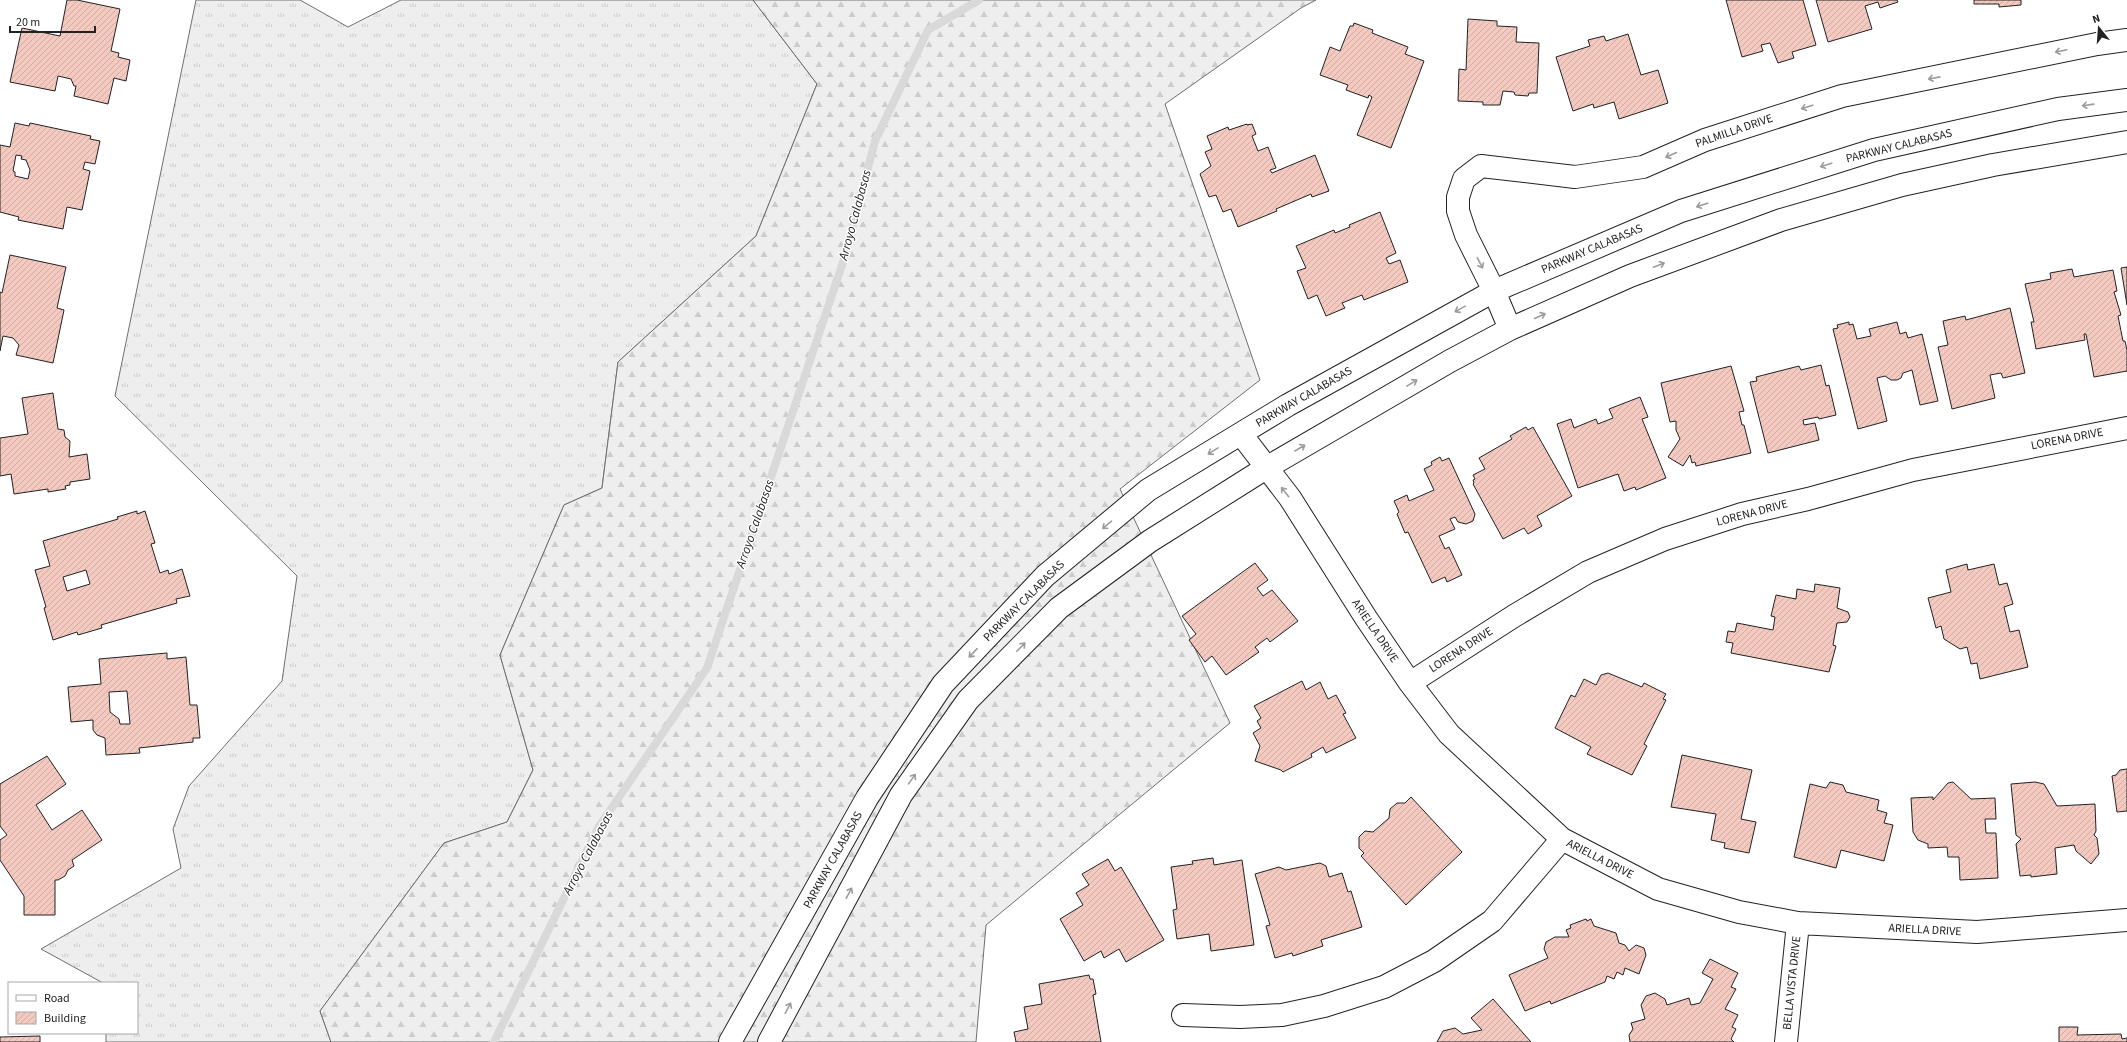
<svg xmlns="http://www.w3.org/2000/svg" width="2127" height="1042" font-family="'Source Sans 3',sans-serif">
	<style>
		.grass { fill: url(#grass-tufts); stroke: #6f6f6f }
		.forest { fill: url(#forest-firs); stroke: #6f6f6f }
		.lines { fill: none; stroke-linecap: round; stroke-linejoin: round }
		.stream { stroke: #d9d9d9; stroke-width: 8 }
		.building { fill: url(#building-hatch); stroke: #222; fill-rule: evenodd }
		.minor-casing { stroke: #222; stroke-width: 24 }
		.minor { stroke: #fff; stroke-width: 22 }
		.oneway { stroke: #9c9c9c }
		.labels { text-anchor: middle; dominant-baseline: central; stroke-width: 3; stroke-linejoin: round; paint-order: stroke }
		.street-label { font-size: 12px; fill: #222; stroke: #fff }
		.water-label { font-size: 13px; font-style: italic; fill: #222; stroke: #fff }
	</style>
	<defs>
		<pattern id="grass-tufts" width="24" height="20" patternUnits="userSpaceOnUse"><rect width="24" height="20" fill="#eee"/><path d="M3 7l-1-3M5 7V3M7 7l1-3M15 17l-1-3M17 17v-4M19 17l1-3" fill="none" stroke="#ccc"/></pattern>
		<pattern id="forest-firs" width="22" height="20" patternUnits="userSpaceOnUse"><rect width="22" height="20" fill="#eee"/><path d="M5 1l3.5 6h-7zM16 11l3.5 6h-7z" fill="#ccc"/></pattern>
		<pattern id="building-hatch" width="6" height="6" patternUnits="userSpaceOnUse"><rect width="6" height="6" fill="#f3c9c0"/><path d="M-1 1l2-2M0 6l6-6M5 7l2-2" fill="none" stroke="#d0aca5"/></pattern>
	</defs>
	<rect width="100%" height="100%" fill="#fff"/>
	<!-- grass -->
	<path class="grass" d="M 196,0 L 300,0 L 348,27 L 401,0 L 753,0 L 817,84 L 756,236 L 618,362 L 602,488 L 564,505 L 500,655 L 533,770 L 507,822 L 444,843 L 320,1011 L 331,1042 L 106,1042 L 106,1033 L 137,1033 L 137,983 L 103,983 L 41,949 L 181,868 L 173,829 L 189,786 L 282,681 L 297,576 L 115,396 Z"/>
	<!-- forest -->
	<path class="forest" d="M 753,0 L 1316,0 L 1301,8 L 1165,104 L 1260,380 L 1120,489 L 1230,723 L 986,925 L 976,1042 L 331,1042 L 320,1011 L 444,843 L 507,822 L 533,770 L 500,655 L 564,505 L 602,488 L 618,362 L 756,236 L 817,84 Z"/>
	<g class="lines">
		<!-- stream -->
		<path class="stream" d="M 494,1042 L 598,828 L 707,668 L 844,259 L 875,141 L 928,30 L 979,0"/>
	</g>
	<!-- building -->
	<path class="building" d="M 67,0 L 77,0 L 120,9 L 111,51 L 119,53 L 118,57 L 130,60 L 126,81 L 114,78 L 108,104 L 74,96 L 76,86 L 74,86 L 71,79 L 58,76 L 55,91 L 10,82 L 22,28 L 60,36 Z
		M 1726,0 L 1803,0 L 1816,45 L 1792,52 L 1794,58 L 1778,63 L 1770,43 L 1761,45 L 1763,51 L 1742,57 Z
		M 1816,0 L 1897,0 L 1898,2 L 1880,8 L 1878,2 L 1865,6 L 1872,29 L 1828,42 Z
		M 1974,0 L 2021,0 L 2021,5 L 1999,7 L 1999,4 L 1974,4 Z
		M 1468,19 L 1497,21 L 1497,26 L 1517,27 L 1516,42 L 1539,43 L 1537,93 L 1529,93 L 1528,96 L 1515,95 L 1514,92 L 1503,91 L 1500,105 L 1483,105 L 1483,102 L 1458,101 L 1459,69 L 1466,70 Z
		M 1354,23 L 1373,30 L 1372,33 L 1408,47 L 1405,54 L 1424,61 L 1391,148 L 1357,135 L 1372,97 L 1369,95 L 1368,98 L 1346,90 L 1348,85 L 1320,75 L 1330,47 L 1340,51 L 1350,26 L 1353,26 Z
		M 1628,34 L 1641,75 L 1658,70 L 1668,103 L 1619,119 L 1614,102 L 1594,108 L 1593,104 L 1573,111 L 1556,57 L 1590,46 L 1588,40 L 1604,36 L 1606,41 Z
		M 15,123 L 29,126 L 30,123 L 91,136 L 90,139 L 100,141 L 95,164 L 85,162 L 83,169 L 90,171 L 82,210 L 67,207 L 63,229 L 18,220 L 19,217 L 0,212 L 0,145 L 10,147 ZM 16,155 L 22,156 L 21,159 L 26,160 L 30,170 L 28,179 L 15,176 L 15,172 L 13,171 Z
		M 1247,124 L 1247,125 L 1252,124 L 1256,134 L 1252,136 L 1258,151 L 1268,147 L 1276,168 L 1270,170 L 1272,173 L 1315,155 L 1329,191 L 1312,197 L 1311,194 L 1276,209 L 1277,211 L 1238,227 L 1231,209 L 1223,212 L 1216,195 L 1209,197 L 1200,174 L 1211,166 L 1205,152 L 1212,149 L 1207,136 L 1228,127 L 1229,130 Z
		M 1380,212 L 1396,253 L 1386,258 L 1389,264 L 1400,260 L 1408,282 L 1364,300 L 1362,295 L 1342,303 L 1345,308 L 1326,316 L 1317,295 L 1308,299 L 1297,271 L 1306,268 L 1296,246 L 1334,230 L 1335,233 L 1350,227 L 1349,225 Z
		M 10,255 L 66,267 L 57,308 L 64,310 L 53,363 L 16,355 L 19,345 L 13,338 L 3,336 L 0,351 L 0,292 L 2,293 Z
		M 2127,267 L 2127,305 L 2121,268 Z
		M 2072,269 L 2074,277 L 2113,270 L 2117,291 L 2114,292 L 2121,315 L 2118,316 L 2123,341 L 2125,341 L 2127,350 L 2127,371 L 2094,377 L 2086,334 L 2084,334 L 2085,340 L 2036,349 L 2031,322 L 2034,322 L 2025,284 L 2051,279 L 2050,273 Z
		M 2010,308 L 2025,373 L 2003,378 L 2001,373 L 1990,375 L 1995,398 L 1952,409 L 1938,347 L 1948,345 L 1943,321 L 1965,316 L 1966,320 Z
		M 1849,322 L 1849,325 L 1853,324 L 1857,339 L 1871,336 L 1869,329 L 1897,322 L 1900,334 L 1906,332 L 1908,338 L 1922,334 L 1938,401 L 1920,405 L 1912,370 L 1903,373 L 1901,378 L 1897,380 L 1891,380 L 1885,376 L 1877,378 L 1887,421 L 1858,429 L 1833,329 L 1838,328 L 1837,325 Z
		M 1821,365 L 1826,386 L 1829,385 L 1836,415 L 1819,419 L 1818,417 L 1803,420 L 1804,425 L 1815,423 L 1819,440 L 1768,453 L 1750,382 L 1757,381 L 1756,377 L 1799,366 L 1801,370 Z
		M 1731,366 L 1744,411 L 1739,412 L 1742,425 L 1744,425 L 1751,453 L 1696,466 L 1695,462 L 1692,463 L 1690,455 L 1683,466 L 1668,457 L 1680,439 L 1676,430 L 1676,421 L 1670,422 L 1661,383 Z
		M 53,393 L 58,429 L 64,430 L 65,437 L 70,441 L 69,457 L 87,454 L 90,479 L 70,482 L 70,485 L 65,486 L 66,489 L 48,492 L 48,489 L 14,494 L 11,474 L 0,476 L 0,438 L 28,434 L 22,398 Z
		M 1640,397 L 1648,417 L 1642,419 L 1666,478 L 1636,490 L 1635,487 L 1624,491 L 1618,474 L 1578,488 L 1557,424 L 1571,419 L 1574,428 L 1596,419 L 1598,424 L 1613,418 L 1609,409 Z
		M 1526,427 L 1528,430 L 1533,427 L 1572,496 L 1537,516 L 1542,526 L 1528,534 L 1524,528 L 1503,539 L 1473,484 L 1474,483 L 1473,480 L 1475,479 L 1473,475 L 1485,469 L 1479,458 L 1512,439 L 1510,436 Z
		M 1440,457 L 1442,461 L 1449,458 L 1475,514 L 1473,521 L 1466,524 L 1458,522 L 1455,517 L 1450,519 L 1455,529 L 1439,536 L 1445,549 L 1449,547 L 1462,575 L 1447,582 L 1445,577 L 1432,583 L 1408,532 L 1405,533 L 1397,514 L 1399,512 L 1394,501 L 1407,495 L 1409,501 L 1434,490 L 1424,469 L 1432,465 L 1431,462 Z
		M 137,511 L 137,514 L 145,511 L 155,543 L 151,544 L 160,573 L 168,570 L 169,574 L 182,569 L 190,596 L 176,599 L 177,603 L 101,625 L 102,628 L 78,635 L 77,632 L 53,640 L 44,608 L 46,607 L 35,570 L 50,566 L 43,541 L 118,519 L 117,517 ZM 86,570 L 90,584 L 67,591 L 63,577 Z
		M 1255,563 L 1268,580 L 1257,588 L 1263,596 L 1272,590 L 1298,621 L 1270,642 L 1267,638 L 1255,647 L 1259,652 L 1226,675 L 1212,656 L 1205,662 L 1189,640 L 1196,634 L 1182,616 Z
		M 1967,564 L 1968,570 L 1994,564 L 1999,585 L 2007,583 L 2013,604 L 2004,607 L 2010,632 L 2019,630 L 2028,667 L 1980,679 L 1977,663 L 1971,664 L 1967,647 L 1960,649 L 1944,639 L 1941,626 L 1936,628 L 1928,598 L 1951,592 L 1946,570 Z
		M 1815,584 L 1840,588 L 1837,608 L 1848,612 L 1850,617 L 1847,622 L 1837,623 L 1833,645 L 1836,646 L 1829,672 L 1731,653 L 1733,643 L 1726,642 L 1728,631 L 1735,632 L 1737,623 L 1773,630 L 1775,617 L 1771,616 L 1776,595 L 1796,599 L 1797,589 L 1814,592 Z
		M 167,653 L 167,659 L 186,657 L 190,705 L 197,705 L 200,738 L 193,738 L 193,742 L 139,748 L 140,753 L 106,755 L 105,738 L 97,735 L 93,730 L 93,720 L 71,722 L 68,687 L 101,684 L 99,659 ZM 127,691 L 130,724 L 120,724 L 119,719 L 110,712 L 109,692 Z
		M 1608,673 L 1642,687 L 1644,683 L 1666,694 L 1663,699 L 1666,700 L 1644,744 L 1647,746 L 1632,775 L 1587,754 L 1591,747 L 1555,728 L 1571,695 L 1575,697 L 1584,679 L 1596,685 L 1601,675 Z
		M 1302,681 L 1306,690 L 1320,682 L 1328,699 L 1336,695 L 1346,713 L 1343,714 L 1356,738 L 1326,753 L 1323,747 L 1311,754 L 1312,757 L 1283,772 L 1281,770 L 1255,761 L 1260,746 L 1253,733 L 1261,728 L 1257,721 L 1261,718 L 1254,706 Z
		M 1682,755 L 1752,770 L 1741,819 L 1756,822 L 1749,853 L 1724,848 L 1725,843 L 1711,840 L 1716,814 L 1671,807 Z
		M 47,756 L 66,784 L 36,805 L 52,830 L 82,810 L 102,840 L 72,860 L 74,866 L 68,870 L 65,876 L 58,880 L 55,880 L 55,915 L 24,915 L 24,896 L 0,860 L 0,840 L 7,835 L 0,826 L 0,784 Z
		M 2127,769 L 2127,811 L 2117,812 L 2112,776 L 2116,775 L 2120,770 Z
		M 1830,782 L 1843,785 L 1846,792 L 1879,800 L 1877,810 L 1887,813 L 1884,823 L 1893,825 L 1884,861 L 1841,850 L 1836,868 L 1794,857 L 1810,784 L 1826,788 Z
		M 1953,782 L 1971,799 L 1995,798 L 1996,819 L 1985,819 L 1986,833 L 1996,833 L 1998,878 L 1960,880 L 1959,857 L 1948,857 L 1947,847 L 1928,848 L 1928,844 L 1918,840 L 1913,832 L 1911,798 L 1933,797 L 1933,800 L 1948,783 Z
		M 2035,782 L 2044,784 L 2057,806 L 2095,804 L 2096,831 L 2094,835 L 2097,838 L 2099,854 L 2091,864 L 2076,851 L 2074,845 L 2055,848 L 2057,874 L 2031,877 L 2031,875 L 2020,876 L 2016,844 L 2021,839 L 2016,835 L 2011,784 Z
		M 1411,797 L 1462,852 L 1406,905 L 1361,856 L 1364,853 L 1359,848 L 1359,837 L 1365,831 L 1373,832 L 1389,818 L 1390,809 L 1397,803 L 1405,803 Z
		M 1213,858 L 1214,865 L 1242,860 L 1254,945 L 1211,951 L 1209,934 L 1177,939 L 1173,910 L 1177,909 L 1171,867 L 1193,864 L 1192,861 Z
		M 1108,859 L 1115,871 L 1121,867 L 1164,940 L 1126,962 L 1119,949 L 1104,958 L 1101,951 L 1084,961 L 1060,919 L 1083,905 L 1076,893 L 1089,885 L 1082,874 Z
		M 1320,863 L 1326,866 L 1329,877 L 1342,873 L 1348,892 L 1351,891 L 1362,927 L 1321,940 L 1323,946 L 1293,956 L 1292,953 L 1275,958 L 1266,926 L 1270,925 L 1255,874 L 1279,867 L 1286,870 Z
		M 1586,919 L 1587,921 L 1591,919 L 1594,926 L 1616,933 L 1619,943 L 1625,945 L 1629,951 L 1636,945 L 1644,948 L 1646,955 L 1639,974 L 1625,968 L 1623,975 L 1617,972 L 1614,979 L 1607,976 L 1605,982 L 1551,1004 L 1550,1001 L 1525,1011 L 1509,975 L 1548,958 L 1544,949 L 1546,942 L 1555,937 L 1569,937 L 1566,930 L 1571,928 L 1570,925 Z
		M 1710,959 L 1738,973 L 1731,987 L 1736,989 L 1725,1009 L 1738,1015 L 1732,1027 L 1736,1029 L 1731,1039 L 1734,1042 L 1630,1042 L 1629,1035 L 1633,1029 L 1631,1023 L 1645,1019 L 1641,1005 L 1646,996 L 1655,993 L 1665,999 L 1667,1005 L 1689,998 L 1691,1005 L 1700,1003 L 1713,979 L 1702,973 Z
		M 1089,975 L 1090,979 L 1093,979 L 1096,994 L 1093,995 L 1101,1042 L 1016,1042 L 1014,1032 L 1028,1029 L 1024,1007 L 1042,1004 L 1039,984 Z
		M 1493,999 L 1531,1042 L 1437,1042 L 1443,1031 L 1455,1028 L 1463,1034 L 1482,1030 L 1471,1018 Z
		M 2059,1027 L 2078,1027 L 2077,1035 L 2121,1034 L 2122,1039 L 2127,1038 L 2127,1042 L 2059,1042 Z
		M 40,1036 L 40,1042 L 0,1042 L 0,1037 Z"/>
	<g class="lines">
		<!-- minor casing -->
		<g class="minor-casing">
			<path id="minor" d="M 1510,329 L 1494,291 L 1466,235 L 1458,211 L 1458,197 L 1464,179 L 1481,166 L 1575,177 L 1643,167 L 1705,140 L 1842,96 L 2097,44 L 2127,40
				M 1241,434 L 1290,498 L 1366,618 L 1410,683 L 1449,734 L 1562,839 L 1658,889 L 1739,912 L 1798,923 L 1977,932 L 2127,920
				M 1410,683 L 1514,616 L 1588,572 L 1665,539 L 1742,514 L 1808,499 L 1913,470 L 2127,428
				M 1183,1015 L 1240,1017 L 1282,1015 L 1324,1006 L 1384,987 L 1434,961 L 1492,921 L 1562,839
				M 730,1042 L 867,798 L 943,684 L 1045,576 L 1148,490 L 1288,405 L 1494,291 L 1681,211 L 1874,150 L 2058,109 L 2127,100
				M 769,1042 L 901,795 L 968,700 L 1059,608 L 1150,541 L 1266,468 L 1450,361 L 1510,329 L 1630,276 L 1781,220 L 1902,185 L 1993,165 L 2127,142
				M 1786,1042 L 1798,923"/>
		</g>
		<!-- minor -->
		<use href="#minor" class="minor"/>
	</g>
	<!-- one-way arrows -->
	<defs><path id="oneway-shaft" d="M-6 0H5M1.5-3L5.5 0L1.5 3" fill="none" stroke-width="1.6" stroke-linecap="round" stroke-linejoin="round"/></defs>
	<g class="oneway">
		<use href="#oneway-shaft" transform="translate(2061 51) rotate(168)"/>
		<use href="#oneway-shaft" transform="translate(1934 78) rotate(169)"/>
		<use href="#oneway-shaft" transform="translate(2088 105) rotate(172)"/>
		<use href="#oneway-shaft" transform="translate(1807 107) rotate(162)"/>
		<use href="#oneway-shaft" transform="translate(1671 155) rotate(156)"/>
		<use href="#oneway-shaft" transform="translate(1826 165) rotate(162)"/>
		<use href="#oneway-shaft" transform="translate(1702 205) rotate(162)"/>
		<use href="#oneway-shaft" transform="translate(1480 263) rotate(63)"/>
		<use href="#oneway-shaft" transform="translate(1659 265) rotate(-21)"/>
		<use href="#oneway-shaft" transform="translate(1460 309) rotate(151)"/>
		<use href="#oneway-shaft" transform="translate(1540 316) rotate(-24)"/>
		<use href="#oneway-shaft" transform="translate(1412 383) rotate(-31)"/>
		<use href="#oneway-shaft" transform="translate(1300 448) rotate(-30)"/>
		<use href="#oneway-shaft" transform="translate(1213 451) rotate(149)"/>
		<use href="#oneway-shaft" transform="translate(1285 492) rotate(-128)"/>
		<use href="#oneway-shaft" transform="translate(1107 525) rotate(140)"/>
		<use href="#oneway-shaft" transform="translate(1021 647) rotate(-45)"/>
		<use href="#oneway-shaft" transform="translate(973 653) rotate(133)"/>
		<use href="#oneway-shaft" transform="translate(912 779) rotate(-55)"/>
		<use href="#oneway-shaft" transform="translate(849 893) rotate(-62)"/>
		<use href="#oneway-shaft" transform="translate(788 1008) rotate(-62)"/>
	</g>
	<g class="labels">
		<!-- street labels -->
		<g class="street-label">
			<text transform="translate(1734 131) rotate(-19)">PALMILLA DRIVE</text>
			<text transform="translate(1899 146) rotate(-14)">PARKWAY CALABASAS</text>
			<text transform="translate(1592 249) rotate(-23)">PARKWAY CALABASAS</text>
			<text transform="translate(1304 397) rotate(-30)">PARKWAY CALABASAS</text>
			<text transform="translate(2067 439) rotate(-11)">LORENA DRIVE</text>
			<text transform="translate(1752 513) rotate(-15)">LORENA DRIVE</text>
			<text transform="translate(1024 601) rotate(-45)">PARKWAY CALABASAS</text>
			<text transform="translate(1375 631) rotate(56)">ARIELLA DRIVE</text>
			<text transform="translate(1461 650) rotate(-33)">LORENA DRIVE</text>
			<text transform="translate(1600 859) rotate(27)">ARIELLA DRIVE</text>
			<text transform="translate(833 860) rotate(-61)">PARKWAY CALABASAS</text>
			<text transform="translate(1925 930) rotate(3)">ARIELLA DRIVE</text>
			<text transform="translate(1792 983) rotate(-84)">BELLA VISTA DRIVE</text>
		</g>
		<!-- water labels -->
		<g class="water-label">
			<text transform="translate(855 215) rotate(-75)">Arroyo Calabasas</text>
			<text transform="translate(755 524) rotate(-71)">Arroyo Calabasas</text>
			<text transform="translate(588 853) rotate(-62)">Arroyo Calabasas</text>
		</g>
	</g>
	<!-- legend -->
	<rect x="8" y="982" width="130" height="52" fill="#ffffff" stroke="#a7a7a7"/>
	<rect x="16" y="995" width="20" height="6" fill="#ffffff" stroke="#a7a7a7"/>
	<text x="44" y="1002" font-size="12" fill="#222222">Road</text>
	<rect x="16" y="1012" width="20" height="12" fill="url(#building-hatch)" stroke="#a7a7a7"/>
	<text x="44" y="1022" font-size="12" fill="#222222">Building</text>
	<!-- north arrow -->
	<g transform="translate(2099 28) rotate(343)" stroke="#ffffff" stroke-width="3" paint-order="stroke">
	<path d="M0-3L7 15L0 10L-7 15Z" fill="#222222"/>
	<text y="-6" font-size="11" font-weight="bold" text-anchor="middle" fill="#222222">N</text>
	</g>
	<!-- scale -->
	<path d="M10 26v6h85v-6" fill="none" stroke="#222222" stroke-width="2"/>
	<text x="16" y="26" font-size="12" fill="#222222" stroke="#ffffff" stroke-width="3" paint-order="stroke">20 m</text>
</svg>
